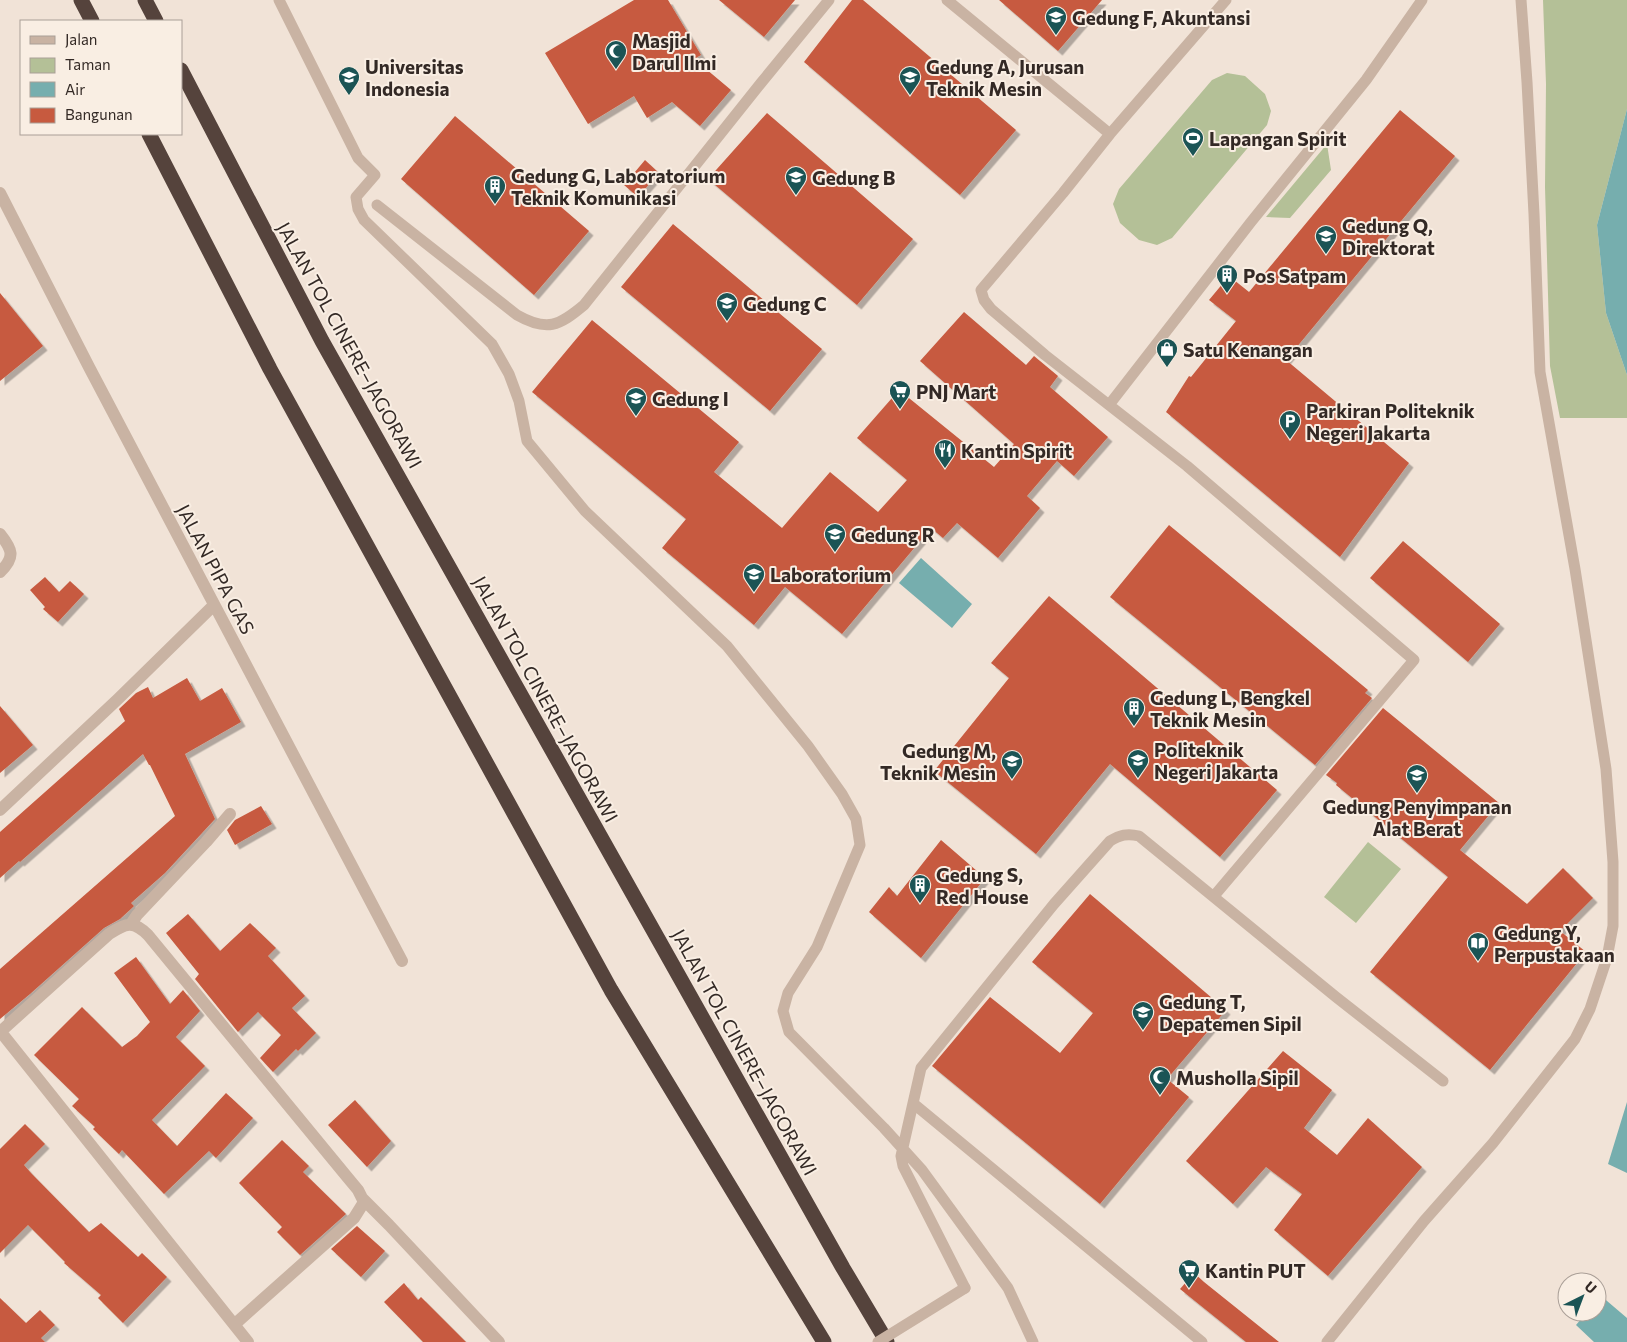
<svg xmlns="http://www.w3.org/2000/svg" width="1627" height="1342" font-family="Commissioner,sans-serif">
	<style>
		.green { fill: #b4c097 }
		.water { fill: #76aeae }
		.building { fill: #c75a3f; filter: url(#shadow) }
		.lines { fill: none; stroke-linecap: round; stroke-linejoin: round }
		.lane { stroke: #c9b3a3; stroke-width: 11 }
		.street { stroke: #c9b3a3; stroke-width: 12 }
		.highway { stroke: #55433c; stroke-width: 15 }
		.lane-bridge { stroke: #c9b3a3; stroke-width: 11 }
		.labels { text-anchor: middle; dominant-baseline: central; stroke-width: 4; stroke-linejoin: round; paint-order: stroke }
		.poi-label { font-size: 19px; font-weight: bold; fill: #332925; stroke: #f9eee3; text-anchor: start }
		.street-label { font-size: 19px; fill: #332925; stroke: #f9eee3 }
	</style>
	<defs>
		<filter id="shadow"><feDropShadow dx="4.5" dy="4.5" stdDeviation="0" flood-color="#0004"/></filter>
	</defs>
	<rect width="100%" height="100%" fill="#f1e3d7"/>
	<!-- green -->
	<path class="green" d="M 1543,0 L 1627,0 L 1627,109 L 1597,225 L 1606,313 L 1627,375 L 1627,418 L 1560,418 L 1550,366 L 1545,187 L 1546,84 Z
		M 1227,73 L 1245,76 L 1265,94 L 1271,111 L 1267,125 L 1172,238 L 1157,245 L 1139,240 L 1120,223 L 1113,204 L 1119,189 L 1212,80 Z
		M 1327,144 L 1331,170 L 1290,218 L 1266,217 Z
		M 1368,842 L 1401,869 L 1356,923 L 1324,897 Z"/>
	<!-- water -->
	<path class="water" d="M 1627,109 L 1627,375 L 1606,313 L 1597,225 Z
		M 921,558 L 972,604 L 952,628 L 899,583 Z
		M 1627,1102 L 1627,1173 L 1608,1164 Z
		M 1600,1295 L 1627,1318 L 1627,1342 L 1594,1342 L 1576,1325 L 1587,1312 L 1597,1312 L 1597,1299 Z"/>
	<!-- building -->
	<path class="building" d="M 634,0 L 668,0 L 701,55 L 694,59 L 731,90 L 700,126 L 672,102 L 647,118 L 634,96 L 588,124 L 545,53 Z
		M 719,0 L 795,0 L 764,37 Z
		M 852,0 L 863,0 L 1016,130 L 960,195 L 804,62 Z
		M 999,0 L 1102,0 L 1058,51 Z
		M 1400,110 L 1455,156 L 1286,360 L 1409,463 L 1340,557 L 1166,412 L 1189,376 L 1191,377 L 1236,321 L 1209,300 L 1229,276 L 1249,292 Z
		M 767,113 L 913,239 L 857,305 L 708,179 Z
		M 455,116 L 589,231 L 534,295 L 401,179 Z
		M 645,160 L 659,173 L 638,197 L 624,185 Z
		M 673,224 L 822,349 L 770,411 L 621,287 Z
		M 0,293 L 43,346 L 0,381 Z
		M 964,312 L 1026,365 L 1034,356 L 1058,376 L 1050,387 L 1108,437 L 1074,476 L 1057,461 L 1027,496 L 1040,508 L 998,558 L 957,523 L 943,538 L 931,528 L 842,634 L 785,587 L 754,625 L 662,548 L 686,519 L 532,392 L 592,320 L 739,442 L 714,472 L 782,528 L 830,472 L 878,512 L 907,480 L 857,438 L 899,390 L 994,467 L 1014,444 L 920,361 Z
		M 1169,525 L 1368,690 L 1365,693 L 1372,698 L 1315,765 L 1110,597 Z
		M 1403,541 L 1500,624 L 1468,662 L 1370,578 Z
		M 45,577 L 59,592 L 70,581 L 84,594 L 58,622 L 43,609 L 45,607 L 30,590 Z
		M 1049,596 L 1277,790 L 1220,857 L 1110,764 L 1036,854 L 934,771 L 1009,678 L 991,663 Z
		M 187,678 L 200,701 L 222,688 L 241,722 L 185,754 L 215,819 L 165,873 L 131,903 L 134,906 L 132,908 L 120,919 L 104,928 L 30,994 L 0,1019 L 0,969 L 175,816 L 150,765 L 149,765 L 143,754 L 20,862 L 19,861 L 0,878 L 0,832 L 125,721 L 119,709 L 136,693 L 148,687 L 153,698 Z
		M 0,706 L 33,745 L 0,773 Z
		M 1383,708 L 1499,803 L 1460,850 L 1527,904 L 1563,868 L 1593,898 L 1560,931 L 1586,952 L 1490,1070 L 1370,972 L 1448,877 L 1336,785 L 1337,783 L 1326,775 Z
		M 261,806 L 272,824 L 235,845 L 227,830 L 235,820 Z
		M 941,840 L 985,878 L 921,958 L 869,912 L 889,887 L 897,896 Z
		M 1090,894 L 1226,1010 L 1167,1079 L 1189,1097 L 1100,1204 L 932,1066 L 990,997 L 1060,1053 L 1093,1013 L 1032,962 Z
		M 188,914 L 220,951 L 250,923 L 276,948 L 268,956 L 305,996 L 292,1008 L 316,1033 L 298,1051 L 296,1049 L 273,1072 L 260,1058 L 281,1035 L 258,1012 L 238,1032 L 195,979 L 199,974 L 166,933 Z
		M 136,957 L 170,1004 L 183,990 L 200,1011 L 176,1037 L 205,1066 L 152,1120 L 177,1146 L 226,1093 L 253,1118 L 216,1158 L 209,1151 L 164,1194 L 122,1150 L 119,1154 L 93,1129 L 95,1127 L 72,1106 L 79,1099 L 34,1055 L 82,1007 L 122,1047 L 137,1036 L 150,1022 L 114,973 Z
		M 1283,1051 L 1332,1090 L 1304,1128 L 1337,1155 L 1368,1118 L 1422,1167 L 1328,1276 L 1274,1230 L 1302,1194 L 1266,1167 L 1233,1204 L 1186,1161 Z
		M 355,1100 L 391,1141 L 367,1167 L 328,1125 Z
		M 25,1124 L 45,1144 L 24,1165 L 31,1173 L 89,1232 L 101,1223 L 138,1257 L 142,1253 L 167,1277 L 123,1323 L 98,1298 L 101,1295 L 64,1263 L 65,1262 L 28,1225 L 0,1253 L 0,1149 Z
		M 282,1140 L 309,1166 L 303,1172 L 346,1214 L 300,1255 L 277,1232 L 282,1227 L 239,1183 Z
		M 357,1226 L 385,1251 L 361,1277 L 331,1249 Z
		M 1194,1273 L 1204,1282 L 1279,1342 L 1246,1342 L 1180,1289 Z
		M 404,1283 L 418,1300 L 421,1297 L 466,1342 L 423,1342 L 384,1302 Z
		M 0,1298 L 26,1323 L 40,1310 L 55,1325 L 41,1338 L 45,1342 L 0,1342 Z"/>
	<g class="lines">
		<!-- lane -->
		<path class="lane" d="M 279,0 L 358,158 L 375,175 L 356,197 L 358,209 L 364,220 L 492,344 L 509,374 L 519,401 L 527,441 L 585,511 L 727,646 L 808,746 L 842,794 L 856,819 L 860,845 L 817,947 L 788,993 L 783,1011 L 789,1032 L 884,1128 L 922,1170 L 1008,1288 L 1033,1342
			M 947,0 L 1110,134
			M 377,205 L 517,315 C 547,332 559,326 584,305 L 761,83 L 829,0
			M 1109,405 L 1251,222 L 1366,80 L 1422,0
			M 1214,896 L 1414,660 L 1187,466 L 1045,355 L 991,309 L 984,300 L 981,290 L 1063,193 L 1110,134 L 1226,0
			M 914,1104 L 1202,1342
			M 965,1288 L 903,1166 L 901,1156 L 921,1068 L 1054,904 L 1110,841 C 1120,835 1127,833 1139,836 L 1336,997 L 1443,1081
			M 1327,1342 L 1424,1221 L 1493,1143 L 1575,1039 L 1590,1009 L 1607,958 L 1613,926 L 1613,862 L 1606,769 L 1575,569 L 1540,372 L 1534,214 L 1527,82 L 1521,0"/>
		<!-- street -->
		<path class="street" d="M 0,193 L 89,367 L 402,961
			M 0,534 C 12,549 16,557 0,572
			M 0,810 L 118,699 L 214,605
			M 131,924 L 137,915 L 206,842 L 230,814
			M 0,1031 L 248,1342
			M 0,1032 L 109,934 C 126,923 133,920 148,935 L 348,1178 L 358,1190 L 364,1202 L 354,1218 L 235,1324
			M 362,1198 L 389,1225 L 499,1342"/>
		<!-- highway -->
		<path class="highway" d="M 81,0 L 92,21
			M 145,0 L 156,21
			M 181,70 L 322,341 L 843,1268 L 887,1342
			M 149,134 L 270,369 L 611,990 L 824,1342"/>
		<!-- lane-bridge -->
		<path class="lane-bridge" d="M 878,1342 L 965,1288"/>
	</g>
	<!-- icons -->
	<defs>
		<g id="university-pin" transform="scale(1.125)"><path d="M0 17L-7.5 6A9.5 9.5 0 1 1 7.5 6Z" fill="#1b5455" stroke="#f9eee3"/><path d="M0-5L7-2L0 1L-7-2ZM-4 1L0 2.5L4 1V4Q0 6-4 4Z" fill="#fff"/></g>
		<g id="mosque-pin" transform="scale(1.125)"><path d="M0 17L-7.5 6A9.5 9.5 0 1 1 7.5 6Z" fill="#1b5455" stroke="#f9eee3"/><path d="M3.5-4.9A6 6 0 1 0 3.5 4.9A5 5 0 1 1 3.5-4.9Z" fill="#fff"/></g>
		<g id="stadium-pin" transform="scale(1.125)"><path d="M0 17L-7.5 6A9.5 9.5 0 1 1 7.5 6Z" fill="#1b5455" stroke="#f9eee3"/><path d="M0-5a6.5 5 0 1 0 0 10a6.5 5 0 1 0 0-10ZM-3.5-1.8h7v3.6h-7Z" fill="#fff"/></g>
		<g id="building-pin" transform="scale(1.125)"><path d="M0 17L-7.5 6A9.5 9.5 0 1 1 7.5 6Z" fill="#1b5455" stroke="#f9eee3"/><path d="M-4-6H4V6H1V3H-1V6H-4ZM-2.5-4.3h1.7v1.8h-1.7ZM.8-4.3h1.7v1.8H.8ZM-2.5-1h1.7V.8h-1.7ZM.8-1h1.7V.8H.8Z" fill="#fff"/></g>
		<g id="shop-pin" transform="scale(1.125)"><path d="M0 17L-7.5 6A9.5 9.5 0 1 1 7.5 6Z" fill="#1b5455" stroke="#f9eee3"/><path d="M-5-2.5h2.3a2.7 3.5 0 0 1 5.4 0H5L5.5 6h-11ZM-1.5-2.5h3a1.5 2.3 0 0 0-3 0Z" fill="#fff"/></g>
		<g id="supermarket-pin" transform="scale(1.125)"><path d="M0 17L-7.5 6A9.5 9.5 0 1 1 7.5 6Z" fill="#1b5455" stroke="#f9eee3"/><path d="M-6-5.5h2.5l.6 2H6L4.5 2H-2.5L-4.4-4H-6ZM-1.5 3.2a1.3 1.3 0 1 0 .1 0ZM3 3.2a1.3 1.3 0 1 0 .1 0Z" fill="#fff"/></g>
		<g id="parking-pin" transform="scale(1.125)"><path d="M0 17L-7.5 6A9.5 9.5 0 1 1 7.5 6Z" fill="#1b5455" stroke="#f9eee3"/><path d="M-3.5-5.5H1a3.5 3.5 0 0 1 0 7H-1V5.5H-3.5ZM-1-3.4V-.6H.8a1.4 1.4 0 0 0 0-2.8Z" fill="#fff"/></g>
		<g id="restaurant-pin" transform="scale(1.125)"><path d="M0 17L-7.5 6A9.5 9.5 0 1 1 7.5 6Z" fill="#1b5455" stroke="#f9eee3"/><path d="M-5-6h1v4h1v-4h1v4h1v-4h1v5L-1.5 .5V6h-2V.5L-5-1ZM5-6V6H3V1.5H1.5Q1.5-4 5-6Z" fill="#fff"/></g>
		<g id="library-pin" transform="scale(1.125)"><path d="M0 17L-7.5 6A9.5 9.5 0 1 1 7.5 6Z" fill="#1b5455" stroke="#f9eee3"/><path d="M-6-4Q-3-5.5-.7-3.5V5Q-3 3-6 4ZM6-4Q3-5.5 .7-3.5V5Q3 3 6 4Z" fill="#fff"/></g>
	</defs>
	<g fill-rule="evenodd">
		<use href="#university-pin" x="1056" y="17"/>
		<use href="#mosque-pin" x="616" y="51"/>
		<use href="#university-pin" x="349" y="77"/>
		<use href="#university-pin" x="910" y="77"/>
		<use href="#stadium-pin" x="1193" y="138"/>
		<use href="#university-pin" x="796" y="177"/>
		<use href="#building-pin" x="495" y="186"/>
		<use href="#university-pin" x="1326" y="236"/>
		<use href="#building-pin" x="1227" y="275"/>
		<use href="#university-pin" x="727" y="303"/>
		<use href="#shop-pin" x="1167" y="349"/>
		<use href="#supermarket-pin" x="900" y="391"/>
		<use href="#university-pin" x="636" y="398"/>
		<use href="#parking-pin" x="1290" y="421"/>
		<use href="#restaurant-pin" x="945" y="450"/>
		<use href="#university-pin" x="835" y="534"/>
		<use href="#university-pin" x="754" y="574"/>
		<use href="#building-pin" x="1134" y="708"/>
		<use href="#university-pin" x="1138" y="760"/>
		<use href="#university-pin" x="1012" y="761"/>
		<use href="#university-pin" x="1417" y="775"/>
		<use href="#building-pin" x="920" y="885"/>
		<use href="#library-pin" x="1478" y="943"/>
		<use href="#university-pin" x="1143" y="1012"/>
		<use href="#mosque-pin" x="1160" y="1077"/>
		<use href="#supermarket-pin" x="1189" y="1270"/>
	</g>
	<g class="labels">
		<!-- poi labels -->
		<g class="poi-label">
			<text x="1072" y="17">Gedung F, Akuntansi</text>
			<text x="632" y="40">Masjid<tspan x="632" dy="22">Darul Ilmi</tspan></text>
			<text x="365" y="66">Universitas<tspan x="365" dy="22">Indonesia</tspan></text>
			<text x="926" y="66">Gedung A, Jurusan<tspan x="926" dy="22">Teknik Mesin</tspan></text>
			<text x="1209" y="138">Lapangan Spirit</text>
			<text x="511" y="175">Gedung G, Laboratorium<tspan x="511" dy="22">Teknik Komunikasi</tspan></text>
			<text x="812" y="177">Gedung B</text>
			<text x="1342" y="225">Gedung Q,<tspan x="1342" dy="22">Direktorat</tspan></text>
			<text x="1243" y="275">Pos Satpam</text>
			<text x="743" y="303">Gedung C</text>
			<text x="1183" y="349">Satu Kenangan</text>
			<text x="916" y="391">PNJ Mart</text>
			<text x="652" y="398">Gedung I</text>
			<text x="1306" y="410">Parkiran Politeknik<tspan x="1306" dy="22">Negeri Jakarta</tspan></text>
			<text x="961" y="450">Kantin Spirit</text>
			<text x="851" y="534">Gedung R</text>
			<text x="770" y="574">Laboratorium</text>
			<text x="1150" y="697">Gedung L, Bengkel<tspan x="1150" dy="22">Teknik Mesin</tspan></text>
			<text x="1154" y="749">Politeknik<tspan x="1154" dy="22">Negeri Jakarta</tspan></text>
			<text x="996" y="750" text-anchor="end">Gedung M,<tspan x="996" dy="22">Teknik Mesin</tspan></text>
			<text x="1417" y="806" text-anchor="middle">Gedung Penyimpanan<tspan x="1417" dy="22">Alat Berat</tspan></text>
			<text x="936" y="874">Gedung S,<tspan x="936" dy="22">Red House</tspan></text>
			<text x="1494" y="932">Gedung Y,<tspan x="1494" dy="22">Perpustakaan</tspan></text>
			<text x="1159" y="1001">Gedung T,<tspan x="1159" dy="22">Depatemen Sipil</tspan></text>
			<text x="1176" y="1077">Musholla Sipil</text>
			<text x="1205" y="1270">Kantin PUT</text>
		</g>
		<!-- street labels -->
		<g class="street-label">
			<text transform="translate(350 345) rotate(61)">JALAN TOL CINERE–JAGORAWI</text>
			<text transform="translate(216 569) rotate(62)">JALAN PIPA GAS</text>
			<text transform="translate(546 699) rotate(61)">JALAN TOL CINERE–JAGORAWI</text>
			<text transform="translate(745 1052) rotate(61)">JALAN TOL CINERE–JAGORAWI</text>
		</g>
	</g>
	<!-- legend -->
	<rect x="20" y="20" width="162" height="115" fill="#f9eee3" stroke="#aa9f97"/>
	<rect x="30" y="36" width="25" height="8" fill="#c9b3a3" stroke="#aa9f97"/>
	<text x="65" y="45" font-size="15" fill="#332925">Jalan</text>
	<rect x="30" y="58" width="25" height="15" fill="#b4c097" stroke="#aa9f97"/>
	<text x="65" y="70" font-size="15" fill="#332925">Taman</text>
	<rect x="30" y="82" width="25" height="15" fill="#76aeae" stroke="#aa9f97"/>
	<text x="65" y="95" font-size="15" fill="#332925">Air</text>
	<rect x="30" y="108" width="25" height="15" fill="#c75a3f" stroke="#aa9f97"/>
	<text x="65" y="120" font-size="15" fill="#332925">Bangunan</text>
	<!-- north arrow -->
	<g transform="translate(1582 1297) rotate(42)"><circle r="24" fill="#f9eee3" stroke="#aa9f97"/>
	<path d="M0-4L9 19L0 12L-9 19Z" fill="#1b5455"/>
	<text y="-8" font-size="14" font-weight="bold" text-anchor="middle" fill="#332925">U</text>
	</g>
</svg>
